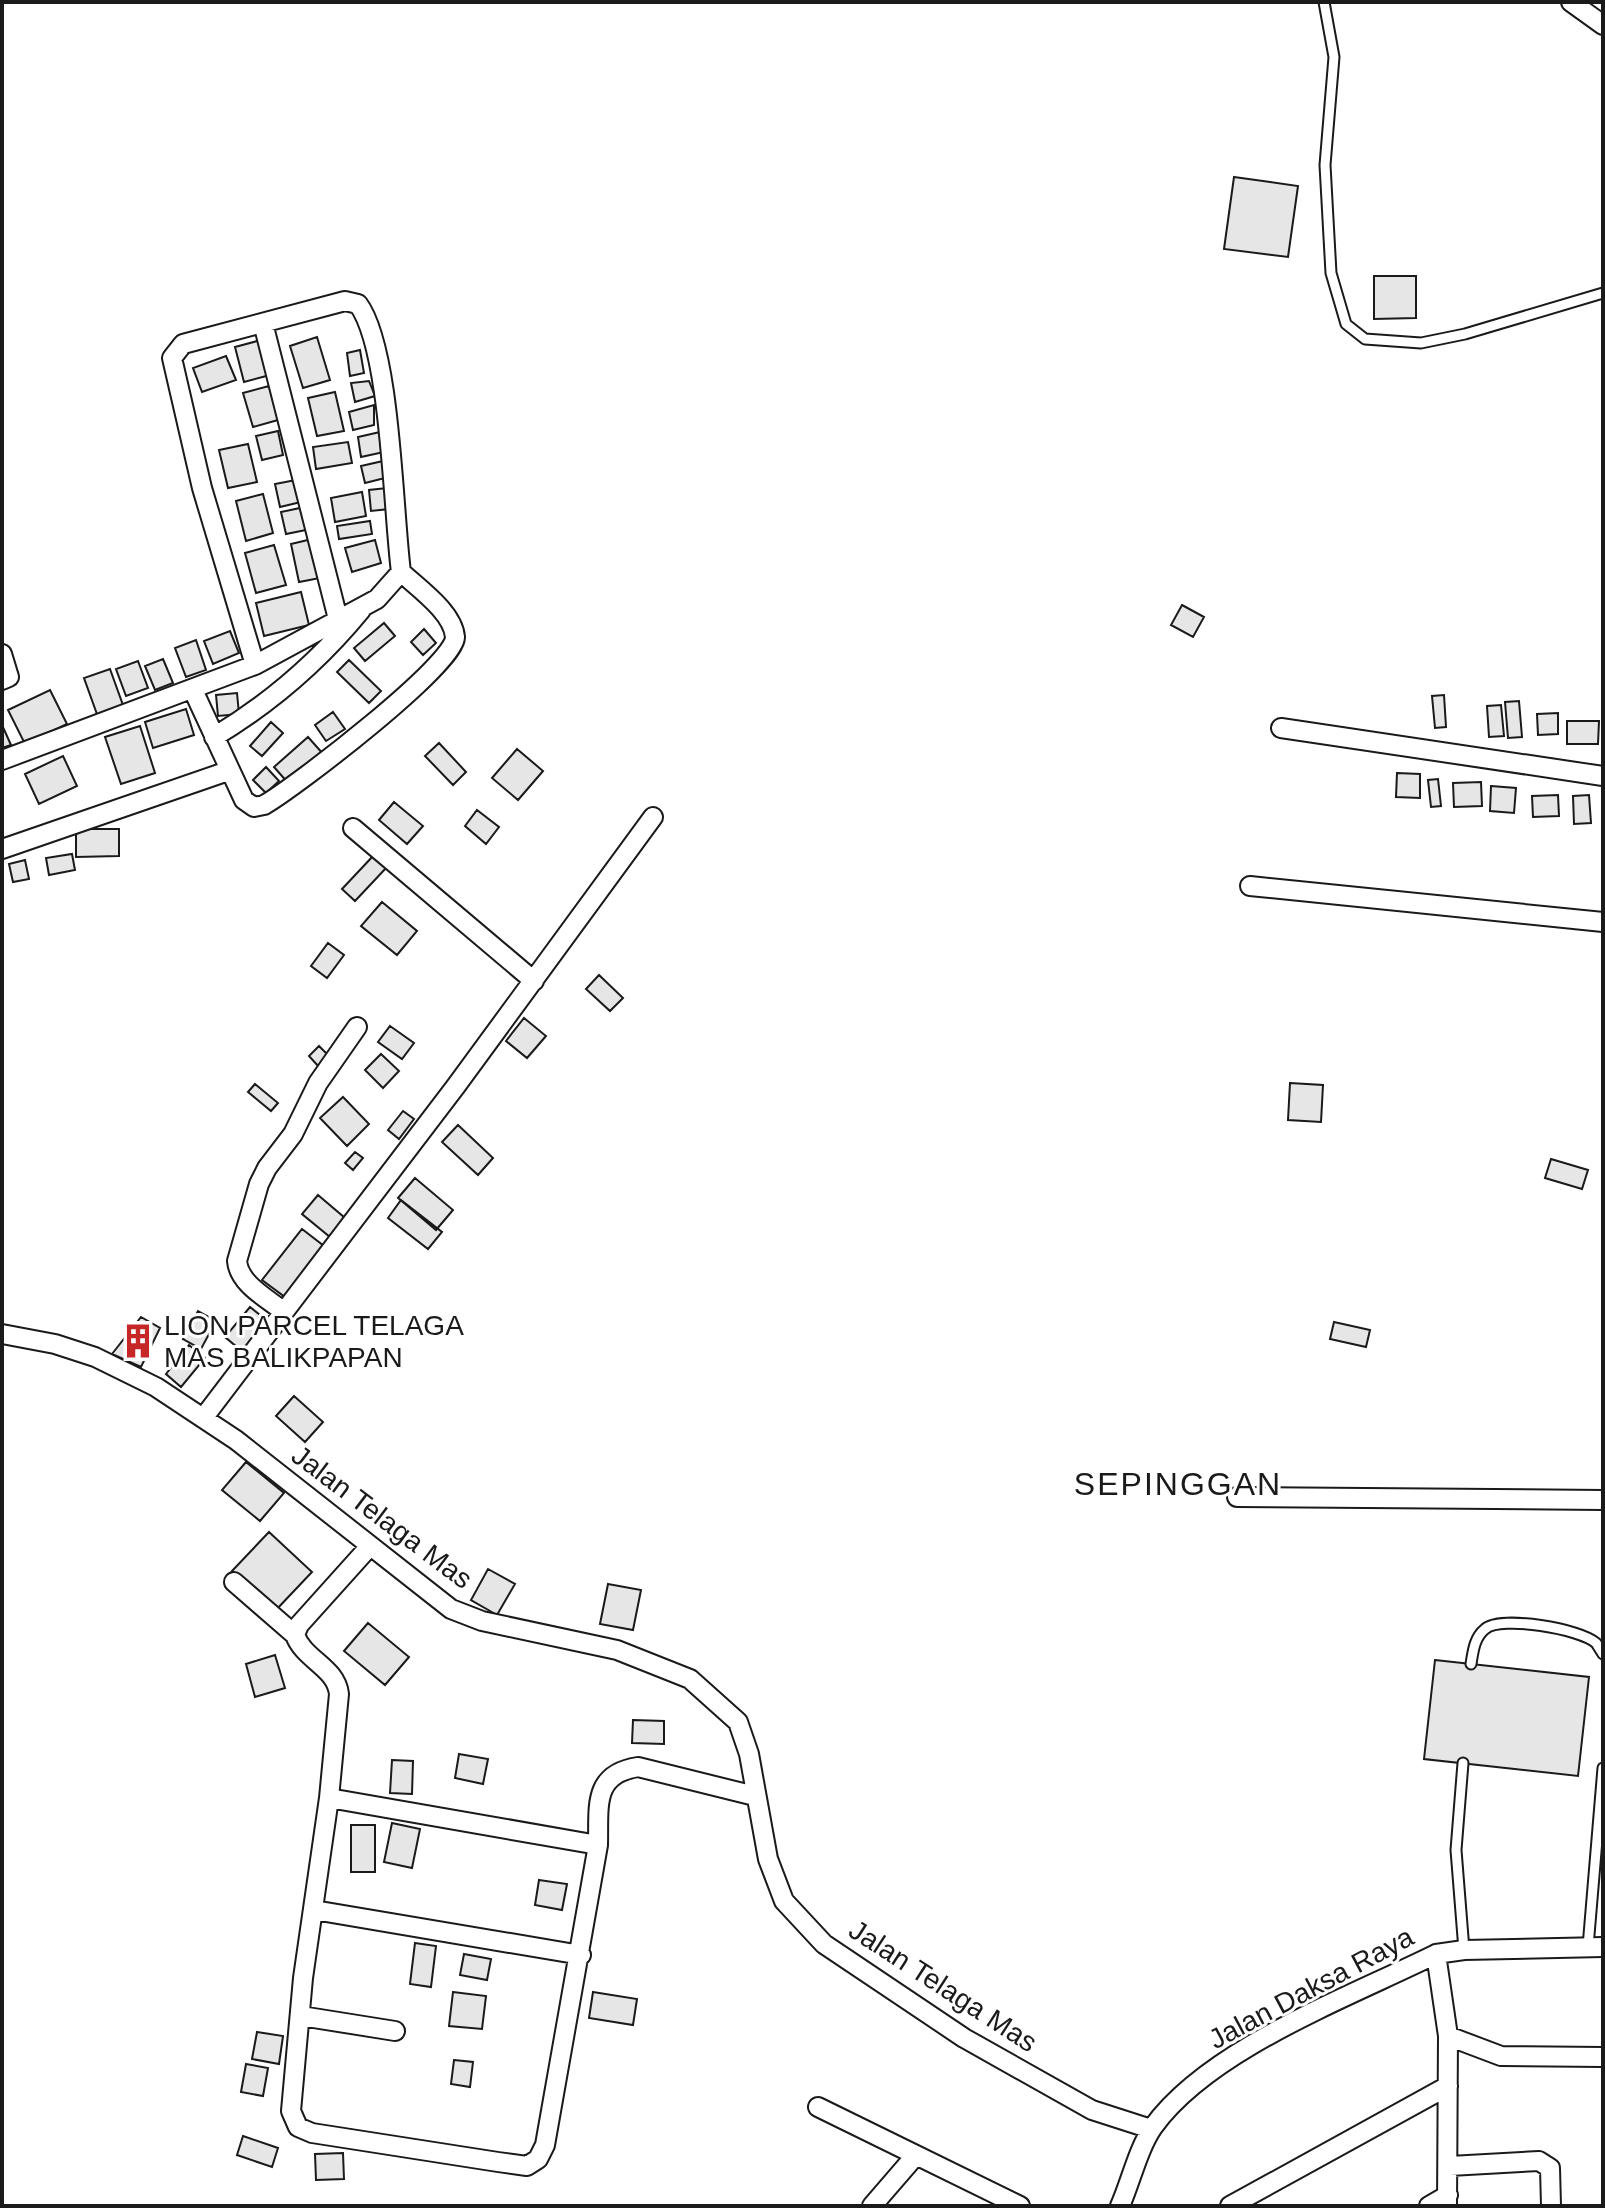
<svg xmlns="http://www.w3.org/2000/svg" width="1605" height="2208" font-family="Arial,sans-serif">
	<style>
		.building { fill: #e6e6e6; stroke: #1a1a1a; stroke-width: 2 }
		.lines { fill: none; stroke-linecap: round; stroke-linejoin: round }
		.service-casing { stroke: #1a1a1a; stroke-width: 13 }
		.minor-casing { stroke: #1a1a1a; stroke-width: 22 }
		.service { stroke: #fff; stroke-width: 9 }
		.minor { stroke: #fff; stroke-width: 18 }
		.labels { text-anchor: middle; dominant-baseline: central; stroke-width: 6; stroke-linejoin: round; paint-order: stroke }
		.poi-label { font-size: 28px; fill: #1a1a1a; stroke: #fff; text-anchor: start }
		.street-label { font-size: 28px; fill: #1a1a1a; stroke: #fff }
		.quarter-label { font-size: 32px; letter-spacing: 2px; fill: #1a1a1a; stroke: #fff }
	</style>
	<rect width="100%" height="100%" fill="#fff"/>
	<!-- building -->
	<path class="building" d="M 1234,177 L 1298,186 L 1288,257 L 1224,249 Z
		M 1374,276 L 1416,276 L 1416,318 L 1374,319 Z
		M 317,337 L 330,380 L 303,388 L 290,346 Z
		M 261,340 L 270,375 L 244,382 L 235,347 Z
		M 360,350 L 364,373 L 350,376 L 347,353 Z
		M 226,356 L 236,380 L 202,392 L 193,368 Z
		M 369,381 L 375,396 L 355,402 L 351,383 Z
		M 269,386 L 278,420 L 253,427 L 243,393 Z
		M 335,392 L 344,431 L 317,436 L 308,398 Z
		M 374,405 L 374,425 L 353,430 L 349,412 Z
		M 278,431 L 283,455 L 262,460 L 256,436 Z
		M 380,432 L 384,452 L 361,457 L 358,437 Z
		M 348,442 L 352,463 L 316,469 L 313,447 Z
		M 248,444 L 257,482 L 228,488 L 219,450 Z
		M 383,461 L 385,478 L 365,483 L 361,466 Z
		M 296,480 L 301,502 L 280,507 L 275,484 Z
		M 387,488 L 389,509 L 371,511 L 369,490 Z
		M 362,492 L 366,516 L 335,522 L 331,498 Z
		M 263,494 L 273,533 L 246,541 L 236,501 Z
		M 300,508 L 306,530 L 286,534 L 281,512 Z
		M 370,521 L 372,534 L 339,539 L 337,526 Z
		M 312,539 L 320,578 L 299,582 L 291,544 Z
		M 375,540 L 381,563 L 352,572 L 345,548 Z
		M 274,545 L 286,585 L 256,593 L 245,553 Z
		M 301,592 L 309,625 L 264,636 L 256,603 Z
		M 1182,605 L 1204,617 L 1193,637 L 1171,625 Z
		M 384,623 L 395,636 L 365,661 L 354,648 Z
		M 424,629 L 436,643 L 423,655 L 411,642 Z
		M 230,631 L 239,653 L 213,664 L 204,641 Z
		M 196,640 L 206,670 L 186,677 L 175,648 Z
		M 163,659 L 173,683 L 155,690 L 145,666 Z
		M 349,660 L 381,691 L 369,703 L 337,672 Z
		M 138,661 L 148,688 L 126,696 L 116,669 Z
		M 110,669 L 124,708 L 98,717 L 84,678 Z
		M 50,690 L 67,724 L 25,744 L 8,710 Z
		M 237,693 L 239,714 L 218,716 L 216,695 Z
		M 1444,695 L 1446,727 L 1435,728 L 1432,696 Z
		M 1519,701 L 1522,737 L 1508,738 L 1505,702 Z
		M 1501,705 L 1504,736 L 1489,737 L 1487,706 Z
		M 186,709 L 194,735 L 153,748 L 145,722 Z
		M 333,712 L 345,729 L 326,741 L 315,725 Z
		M 1558,713 L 1558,734 L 1538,735 L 1537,714 Z
		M 1567,721 L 1599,721 L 1598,744 L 1567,744 Z
		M 271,722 L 283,733 L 262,756 L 250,746 Z
		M 2,725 L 11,745 L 2,748 Z
		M 140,726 L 155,773 L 121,784 L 105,737 Z
		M 308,737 L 324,755 L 289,784 L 274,767 Z
		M 439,743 L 466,772 L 453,785 L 425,756 Z
		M 517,749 L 543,771 L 518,800 L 492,778 Z
		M 63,756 L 77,786 L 39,804 L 25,774 Z
		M 266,767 L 279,781 L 266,793 L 253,780 Z
		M 1397,773 L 1420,774 L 1420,798 L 1396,797 Z
		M 1438,779 L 1441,806 L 1431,807 L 1428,780 Z
		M 1481,782 L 1482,806 L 1454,807 L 1453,783 Z
		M 1491,786 L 1516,788 L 1514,813 L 1490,811 Z
		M 1558,795 L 1559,816 L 1533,817 L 1532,796 Z
		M 1589,795 L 1591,823 L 1574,824 L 1573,796 Z
		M 394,802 L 423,826 L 407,844 L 379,820 Z
		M 477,810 L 499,827 L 486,844 L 465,826 Z
		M 76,829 L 119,829 L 119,856 L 76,857 Z
		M 72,854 L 75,870 L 49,875 L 46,858 Z
		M 374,855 L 387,867 L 355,901 L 342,889 Z
		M 25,860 L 29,879 L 13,882 L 9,864 Z
		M 382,902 L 417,931 L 397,955 L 361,926 Z
		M 328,943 L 344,955 L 327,978 L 311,966 Z
		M 599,975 L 623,998 L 610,1011 L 586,989 Z
		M 524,1018 L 546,1036 L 527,1058 L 506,1041 Z
		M 390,1026 L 414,1043 L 402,1059 L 378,1042 Z
		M 319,1046 L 329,1056 L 319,1067 L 309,1056 Z
		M 381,1054 L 399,1071 L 383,1088 L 365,1070 Z
		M 1290,1083 L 1323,1085 L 1321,1122 L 1288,1120 Z
		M 255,1084 L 278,1103 L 271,1111 L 248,1092 Z
		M 343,1097 L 369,1124 L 347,1146 L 320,1118 Z
		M 403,1111 L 414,1119 L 399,1139 L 388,1130 Z
		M 458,1125 L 493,1158 L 478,1175 L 442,1142 Z
		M 355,1152 L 363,1158 L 353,1170 L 345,1163 Z
		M 1551,1159 L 1588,1170 L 1582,1189 L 1545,1178 Z
		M 415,1178 L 453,1210 L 436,1230 L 398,1198 Z
		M 318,1195 L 345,1218 L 330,1237 L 302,1214 Z
		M 401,1200 L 442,1232 L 428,1249 L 388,1218 Z
		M 302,1229 L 324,1246 L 285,1297 L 262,1280 Z
		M 250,1307 L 269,1322 L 243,1352 L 225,1337 Z
		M 198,1311 L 216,1321 L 201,1349 L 183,1339 Z
		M 141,1317 L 160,1328 L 141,1367 L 112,1354 Z
		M 1334,1322 L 1370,1330 L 1366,1347 L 1330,1339 Z
		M 189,1345 L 205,1358 L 181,1387 L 166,1374 Z
		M 294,1396 L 323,1422 L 305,1442 L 276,1416 Z
		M 246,1462 L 284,1493 L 260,1521 L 222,1490 Z
		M 269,1532 L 312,1572 L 275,1611 L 232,1571 Z
		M 488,1569 L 515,1584 L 497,1615 L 471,1600 Z
		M 608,1584 L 641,1590 L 633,1630 L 600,1624 Z
		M 368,1623 L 409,1657 L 385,1685 L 344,1651 Z
		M 275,1655 L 285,1688 L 255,1697 L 246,1664 Z
		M 1435,1660 L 1589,1677 L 1578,1776 L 1424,1759 Z
		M 633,1720 L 664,1721 L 664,1744 L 632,1743 Z
		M 459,1754 L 488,1759 L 483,1784 L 455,1778 Z
		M 392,1760 L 413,1761 L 412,1794 L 390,1793 Z
		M 392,1823 L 420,1829 L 412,1868 L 384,1862 Z
		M 351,1825 L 375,1825 L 375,1872 L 351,1872 Z
		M 539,1880 L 567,1884 L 562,1910 L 535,1905 Z
		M 415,1943 L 436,1946 L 431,1987 L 410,1984 Z
		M 464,1954 L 491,1959 L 487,1980 L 460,1975 Z
		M 453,1992 L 486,1996 L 482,2029 L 449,2026 Z
		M 593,1992 L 637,1999 L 633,2025 L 589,2018 Z
		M 257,2032 L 283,2036 L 279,2064 L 252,2059 Z
		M 454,2060 L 473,2062 L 470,2087 L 451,2084 Z
		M 246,2064 L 268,2068 L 263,2096 L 241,2092 Z
		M 243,2136 L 278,2148 L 272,2167 L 237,2155 Z
		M 343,2153 L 344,2179 L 316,2180 L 315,2154 Z"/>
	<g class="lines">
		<!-- service casing -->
		<g class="service-casing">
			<path id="service" d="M 1324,2 L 1334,57 L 1325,165 L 1331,273 L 1346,324 L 1365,339 L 1421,343 L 1465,334 L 1603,293
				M 1471,1664 C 1473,1652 1474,1638 1485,1629 C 1501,1615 1581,1629 1596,1643 C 1597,1644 1602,1653 1603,1654
				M 1463,1763 L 1456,1850 L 1464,1950
				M 1588,1947 L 1603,1768"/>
		</g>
		<!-- minor casing -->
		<g class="minor-casing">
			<path id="minor" d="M 1571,2 L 1603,25
				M 263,323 L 338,619
				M 2,654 L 9,677 L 2,680
				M 193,690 L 244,800 L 254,807 L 264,805 C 293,789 457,663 455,637 C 453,612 418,588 401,572
				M 1281,728 L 1603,776
				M 214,737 C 269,704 320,660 361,610
				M 2,760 L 255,665 L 377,599 L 401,572 C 393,512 391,348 358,304 L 345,301 L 183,344 L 172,358 L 202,488 L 255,665
				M 353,828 L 534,981
				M 2,849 L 228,771
				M 1250,886 L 1603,922
				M 284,1312 C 267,1298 239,1284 237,1261 L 259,1184 L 267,1168 L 293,1134 L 318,1083 L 357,1027
				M 2,1334 L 55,1344 L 95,1357 L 156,1387 L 236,1440 L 451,1609 L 482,1621 L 617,1650 L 690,1679 L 738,1722 L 749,1754 L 768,1859 L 784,1901 L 824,1944 L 964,2038 L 1092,2110 L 1151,2129
				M 204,1417 L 456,1086 L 653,817
				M 1237,1497 L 1603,1500
				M 370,1546 L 299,1625 L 295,1635 C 304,1660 336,1667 339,1694 L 329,1798 L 303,1978 L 291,2111 L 298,2127 L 312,2133 L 498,2162 L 527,2166 L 538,2159 L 545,2145 L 598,1845
				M 234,1582 L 295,1635
				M 329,1798 L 598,1845 C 599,1807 592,1774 638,1767 L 755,1796
				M 314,1910 L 581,1955
				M 1436,1954 L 1448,2036 L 1447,2206
				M 301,2016 L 395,2031
				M 1448,2036 L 1501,2056 L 1603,2057
				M 818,2107 L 1020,2206
				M 1450,2166 L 1539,2161 L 1550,2168 L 1551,2206
				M 872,2206 L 916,2155
				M 1120,2206 C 1131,2181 1138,2149 1153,2127 C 1209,2049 1349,1997 1436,1954 L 1464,1950 L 1603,1947
				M 1230,2206 L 1448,2086
				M 1429,2206 L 1448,2195"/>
		</g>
		<!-- service -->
		<use href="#service" class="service"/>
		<!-- minor -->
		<use href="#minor" class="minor"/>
	</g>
	<!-- icons -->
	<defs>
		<g id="building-bare" transform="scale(2.76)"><path d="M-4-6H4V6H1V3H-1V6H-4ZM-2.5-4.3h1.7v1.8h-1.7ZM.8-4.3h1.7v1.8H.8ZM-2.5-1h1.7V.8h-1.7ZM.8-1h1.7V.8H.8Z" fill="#c62828" stroke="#fff" stroke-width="2.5" paint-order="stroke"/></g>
	</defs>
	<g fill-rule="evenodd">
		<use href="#building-bare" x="138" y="1341"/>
	</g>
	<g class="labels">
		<!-- poi labels -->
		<g class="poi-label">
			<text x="164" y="1325">LION PARCEL TELAGA<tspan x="164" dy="32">MAS BALIKPAPAN</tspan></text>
		</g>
		<!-- street labels -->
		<g class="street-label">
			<text transform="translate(382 1517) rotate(37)">Jalan Telaga Mas</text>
			<text transform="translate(943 1986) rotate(33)">Jalan Telaga Mas</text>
			<text transform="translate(1311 1988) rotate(-28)">Jalan Daksa Raya</text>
		</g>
		<!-- quarter labels -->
		<g class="quarter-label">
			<text x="1178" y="1484">SEPINGGAN</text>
		</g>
	</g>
	<!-- border -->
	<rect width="1605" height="2208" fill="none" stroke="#1a1a1a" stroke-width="8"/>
</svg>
